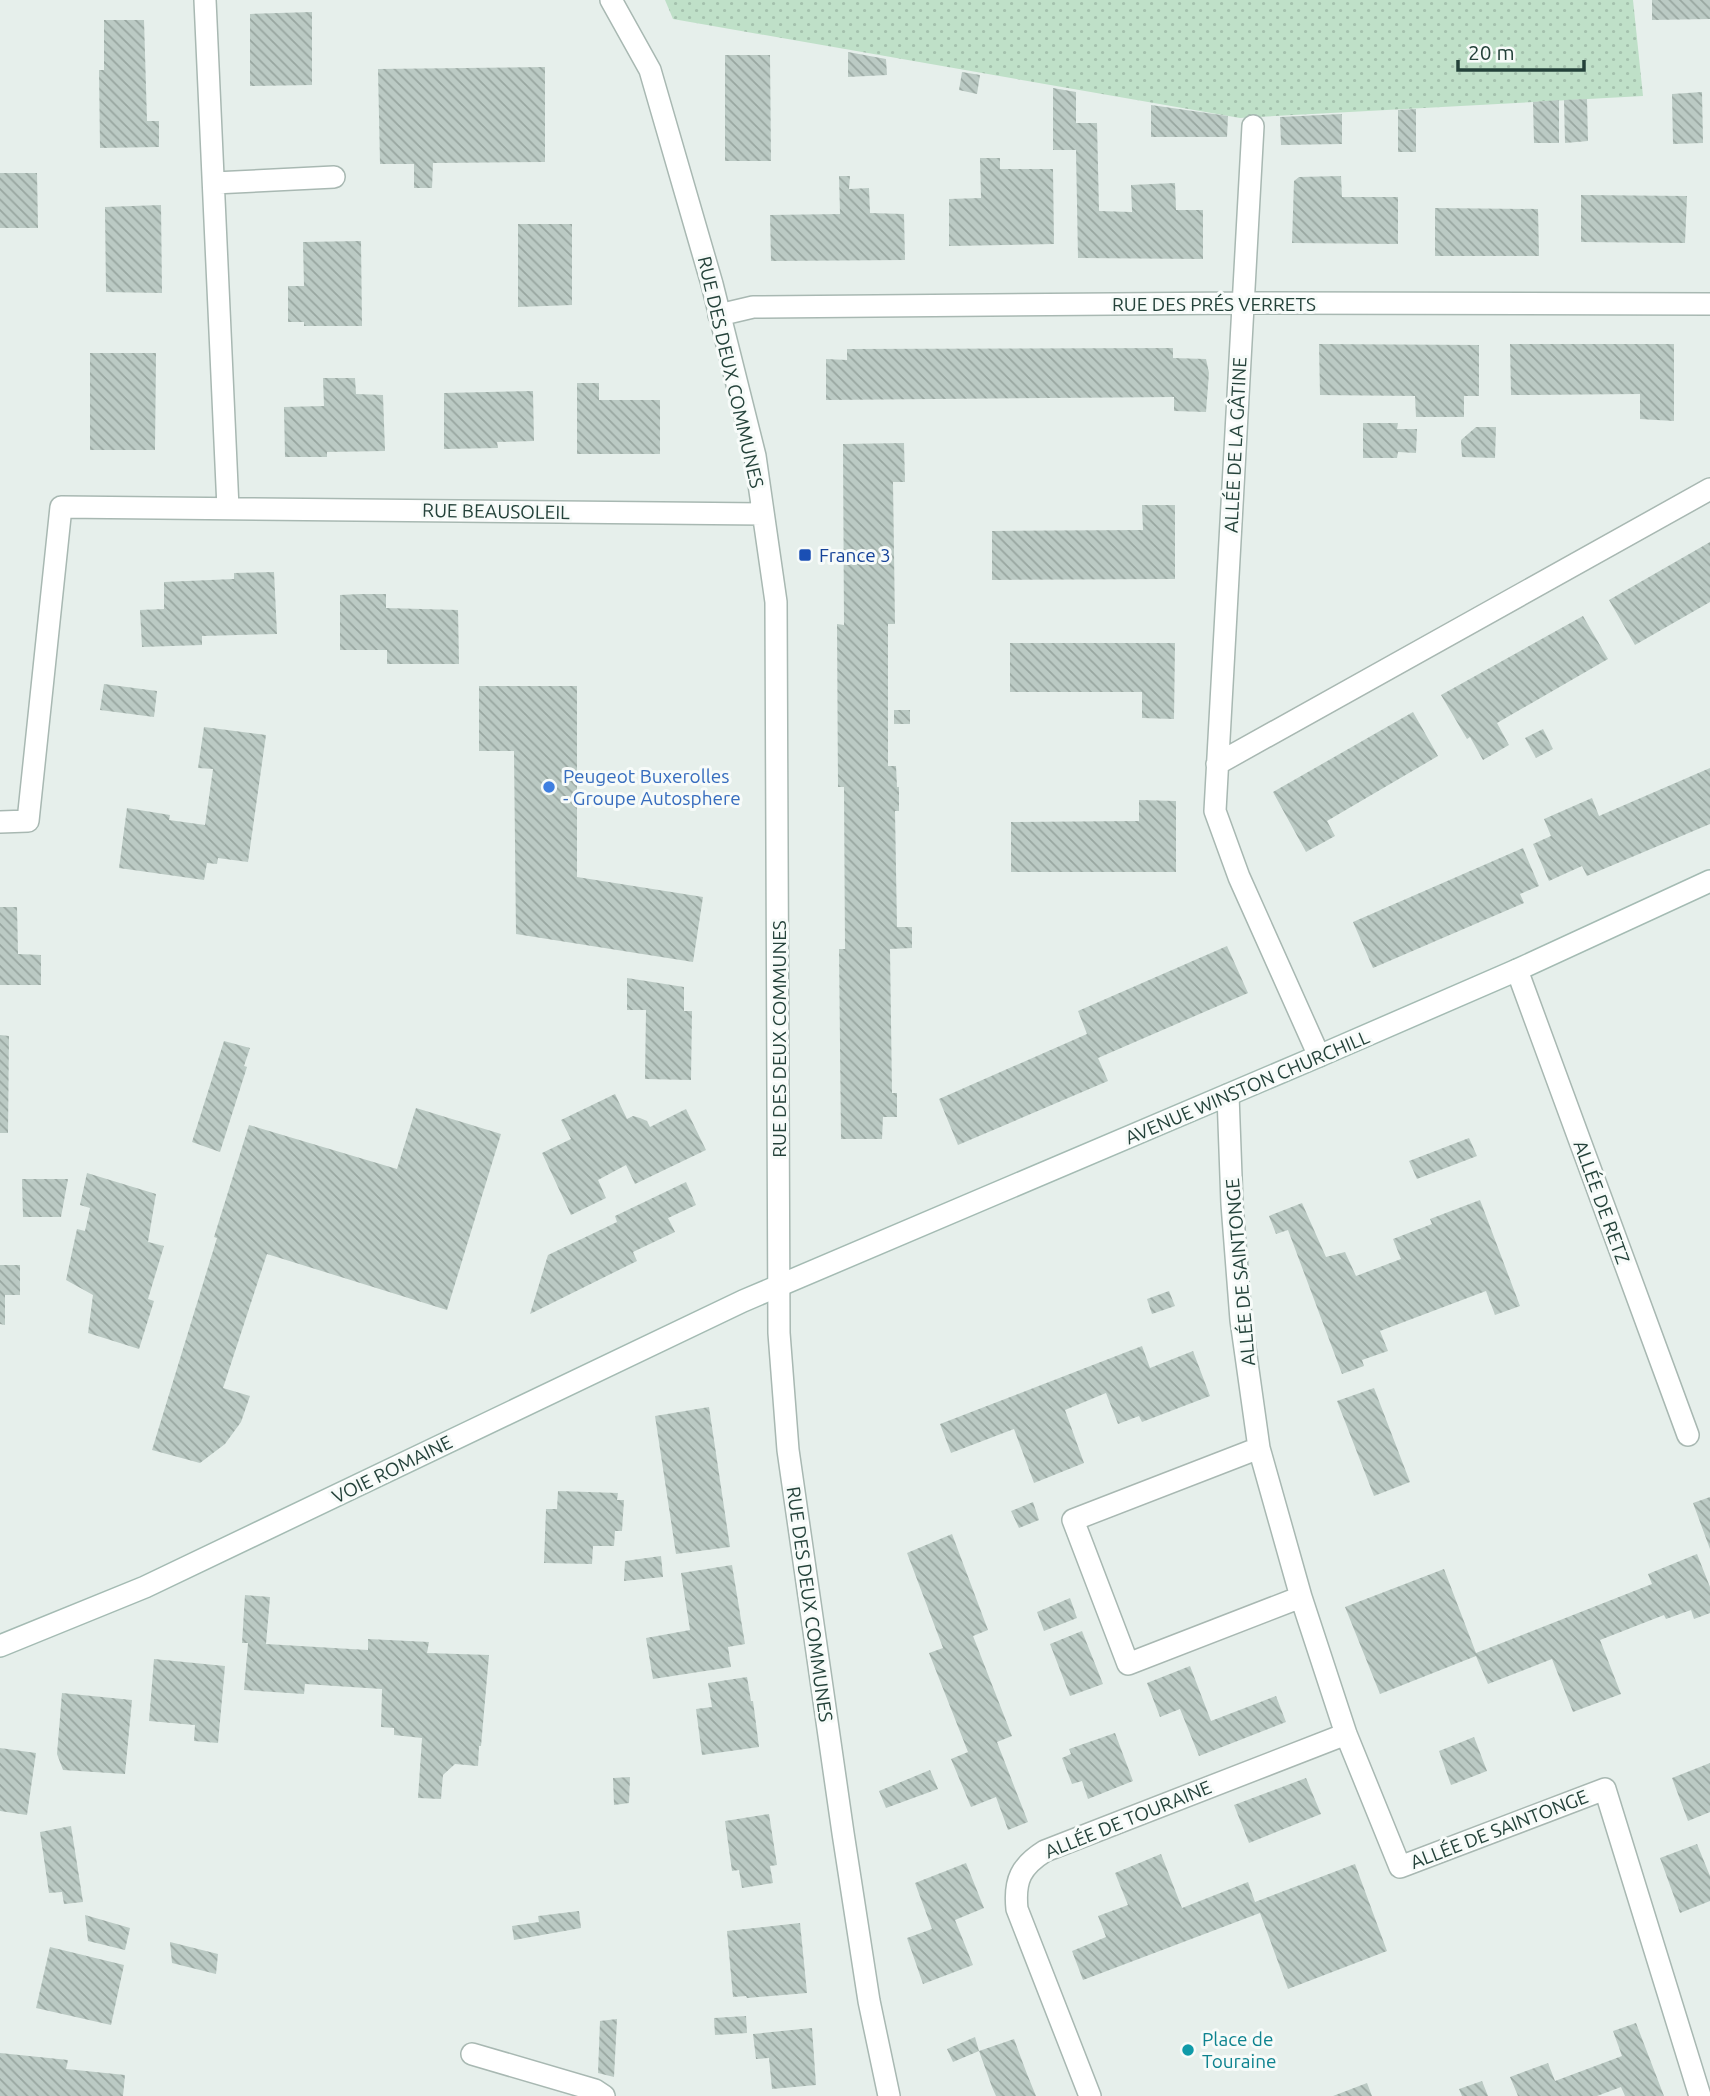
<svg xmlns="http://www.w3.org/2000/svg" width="1710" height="2096" font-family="Ubuntu,sans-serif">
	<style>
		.grass { fill: url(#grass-dots) }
		.building { fill: url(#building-back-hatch) }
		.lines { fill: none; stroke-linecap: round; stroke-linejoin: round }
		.lane-casing { stroke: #a8b8b2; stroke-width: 24 }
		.street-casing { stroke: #a8b8b2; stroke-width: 24 }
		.secondary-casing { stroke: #a4bbb3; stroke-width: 24 }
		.lane { stroke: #fff; stroke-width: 21 }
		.street { stroke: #fff; stroke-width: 21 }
		.secondary { stroke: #fff; stroke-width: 21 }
		.transit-dot { fill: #1a4fb4; stroke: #f7fbf9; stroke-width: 2.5 }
		.shop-dot { fill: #3f7fe0; stroke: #f7fbf9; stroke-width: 2.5 }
		.culture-dot { fill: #0f9aa8; stroke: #f7fbf9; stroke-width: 2.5 }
		.labels { text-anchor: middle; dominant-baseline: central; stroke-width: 6; stroke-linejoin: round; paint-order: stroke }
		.street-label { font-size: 19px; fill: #24423a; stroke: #f7fbf9 }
		.transit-label { font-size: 19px; fill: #164399; stroke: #f7fbf9; text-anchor: start }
		.shop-label { font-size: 19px; fill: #366cbe; stroke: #f7fbf9; text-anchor: start }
		.culture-label { font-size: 19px; fill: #0d838f; stroke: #f7fbf9; text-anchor: start }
	</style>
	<defs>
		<pattern id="grass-dots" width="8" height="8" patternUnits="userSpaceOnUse" patternTransform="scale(1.75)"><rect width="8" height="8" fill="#bfe0c8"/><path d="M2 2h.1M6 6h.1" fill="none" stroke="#a4c1ad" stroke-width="1.8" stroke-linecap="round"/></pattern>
		<pattern id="building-back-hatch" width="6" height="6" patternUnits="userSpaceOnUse" patternTransform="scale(1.75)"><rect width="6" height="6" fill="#bbcac4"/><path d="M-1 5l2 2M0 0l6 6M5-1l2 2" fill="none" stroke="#98a6a0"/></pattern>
	</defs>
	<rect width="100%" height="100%" fill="#e6efeb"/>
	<!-- grass -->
	<path class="grass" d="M 665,0 L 1633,0 L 1643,96 L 1240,118 L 673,19 Z"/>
	<!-- building -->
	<path class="building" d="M 1652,0 L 1710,0 L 1710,19 L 1652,20 Z
		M 312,12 L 312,85 L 250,86 L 250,14 Z
		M 104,20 L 144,20 L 147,121 L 159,121 L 159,147 L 100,148 L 99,70 L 104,70 Z
		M 848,52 L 886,59 L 887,75 L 848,77 Z
		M 725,55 L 770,55 L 771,161 L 725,161 Z
		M 545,67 L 545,162 L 433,163 L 432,188 L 414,188 L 414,164 L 380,164 L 378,69 Z
		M 962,72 L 980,75 L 977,94 L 959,90 Z
		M 1053,88 L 1076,92 L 1076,123 L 1097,123 L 1099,211 L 1132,212 L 1131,185 L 1175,183 L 1176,210 L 1203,210 L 1203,259 L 1078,258 L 1076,150 L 1053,150 Z
		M 1702,92 L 1703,143 L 1673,144 L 1672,94 Z
		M 1587,99 L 1588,141 L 1565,143 L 1564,100 Z
		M 1559,100 L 1559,143 L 1534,143 L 1533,102 Z
		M 1151,105 L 1228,116 L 1227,137 L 1151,137 Z
		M 1416,109 L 1416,152 L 1398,152 L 1398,110 Z
		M 1342,114 L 1342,144 L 1281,145 L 1280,117 Z
		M 980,158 L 1000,158 L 1000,169 L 1053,169 L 1054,244 L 949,246 L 949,199 L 981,198 Z
		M 0,173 L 37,173 L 38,228 L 0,228 Z
		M 839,176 L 850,176 L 849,189 L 869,188 L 870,213 L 904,214 L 905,260 L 771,261 L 770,215 L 840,214 Z
		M 1341,176 L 1342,197 L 1398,197 L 1398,244 L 1292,243 L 1294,181 L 1299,177 Z
		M 1581,195 L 1687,196 L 1685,243 L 1581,242 Z
		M 161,205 L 162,293 L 106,292 L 105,207 Z
		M 1435,208 L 1538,209 L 1539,256 L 1435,256 Z
		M 518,224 L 572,224 L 572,305 L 518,307 Z
		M 361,241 L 362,326 L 304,326 L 304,322 L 288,322 L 288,286 L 304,286 L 303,242 Z
		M 1319,344 L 1479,345 L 1479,396 L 1464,396 L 1464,417 L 1416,417 L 1415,396 L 1320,395 Z
		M 1510,344 L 1674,344 L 1674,421 L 1640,419 L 1640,394 L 1511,395 Z
		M 1173,348 L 1173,358 L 1206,359 L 1209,373 L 1206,412 L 1174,411 L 1174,397 L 826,400 L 826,359 L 847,360 L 847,349 Z
		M 90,353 L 156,353 L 155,450 L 90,450 Z
		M 323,378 L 355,378 L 356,394 L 383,395 L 385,451 L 327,452 L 327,457 L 285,457 L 284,407 L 324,406 Z
		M 577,383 L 599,383 L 599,400 L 660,400 L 660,454 L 577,454 Z
		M 533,391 L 534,441 L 497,442 L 498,448 L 444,449 L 444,393 Z
		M 1363,423 L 1398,423 L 1397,429 L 1417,429 L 1416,453 L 1398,452 L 1397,458 L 1363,458 Z
		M 1476,427 L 1496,427 L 1495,458 L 1462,457 L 1461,440 Z
		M 904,443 L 905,482 L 893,482 L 895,624 L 888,624 L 888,766 L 896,766 L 897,787 L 899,787 L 899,811 L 895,811 L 897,927 L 912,927 L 912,948 L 890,949 L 892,1093 L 897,1093 L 897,1117 L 883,1117 L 882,1139 L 841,1139 L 839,949 L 845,949 L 844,787 L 838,787 L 837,624 L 844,625 L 843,444 Z
		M 1142,505 L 1175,505 L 1175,579 L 992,580 L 992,531 L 1143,530 Z
		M 1710,542 L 1710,602 L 1635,645 L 1609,600 Z
		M 274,572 L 277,634 L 202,636 L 202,645 L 142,647 L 140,610 L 164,609 L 164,582 L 234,579 L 234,573 Z
		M 360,594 L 386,594 L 386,608 L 458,610 L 459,664 L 387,664 L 387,650 L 340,650 L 340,595 Z
		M 1583,616 L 1608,659 L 1497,723 L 1509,745 L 1483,760 L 1470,737 L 1467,739 L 1441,695 Z
		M 1010,643 L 1175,643 L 1174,719 L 1142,718 L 1142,692 L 1010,692 Z
		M 104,684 L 157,691 L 154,717 L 100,710 Z
		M 479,686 L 577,686 L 577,877 L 703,897 L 693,962 L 516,934 L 514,751 L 479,751 Z
		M 894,710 L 910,710 L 910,724 L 894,724 Z
		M 1413,712 L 1438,756 L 1327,821 L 1335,836 L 1306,852 L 1273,792 Z
		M 204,727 L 266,735 L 248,862 L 218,858 L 217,864 L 207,863 L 204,880 L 119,868 L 127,808 L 170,815 L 169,820 L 205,825 L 213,769 L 198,768 Z
		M 1543,729 L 1553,749 L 1536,758 L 1525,738 Z
		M 1710,768 L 1710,824 L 1587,876 L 1582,866 L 1549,881 L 1533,844 L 1551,836 L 1544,819 L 1592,798 L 1599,816 Z
		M 1139,800 L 1176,801 L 1176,872 L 1011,872 L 1011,822 L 1139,821 Z
		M 1523,848 L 1539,886 L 1520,894 L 1524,903 L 1373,968 L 1353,922 Z
		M 0,907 L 17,907 L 18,954 L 41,955 L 41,985 L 0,985 Z
		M 1227,946 L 1248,993 L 1098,1058 L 1108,1081 L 958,1145 L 939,1099 L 1087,1034 L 1078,1011 Z
		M 627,978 L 684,987 L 684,1011 L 692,1011 L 691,1080 L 645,1079 L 646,1010 L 627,1010 Z
		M 0,1035 L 9,1036 L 8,1133 L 0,1133 Z
		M 224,1041 L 250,1048 L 244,1066 L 247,1067 L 220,1152 L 192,1142 Z
		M 615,1094 L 627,1119 L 633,1116 L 640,1118 L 647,1121 L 650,1127 L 686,1109 L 706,1150 L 635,1184 L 626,1165 L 598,1180 L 606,1198 L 571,1215 L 542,1153 L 571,1139 L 561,1120 Z
		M 416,1108 L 501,1134 L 447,1310 L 267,1254 L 223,1388 L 250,1396 L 241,1422 L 225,1444 L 200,1463 L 152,1450 L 217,1238 L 214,1237 L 249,1125 L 397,1169 Z
		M 1469,1138 L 1477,1156 L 1417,1179 L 1409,1161 Z
		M 87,1173 L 156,1194 L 148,1242 L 164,1246 L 148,1299 L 154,1301 L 139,1349 L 88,1333 L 93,1295 L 66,1280 L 77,1229 L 85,1231 L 90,1208 L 80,1205 Z
		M 22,1179 L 68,1179 L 61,1217 L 23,1217 Z
		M 686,1182 L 696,1205 L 668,1218 L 675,1232 L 633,1252 L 637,1261 L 530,1314 L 548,1255 L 617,1222 L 615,1216 Z
		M 1480,1200 L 1520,1306 L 1495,1315 L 1486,1291 L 1380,1331 L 1388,1351 L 1362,1360 L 1364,1366 L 1342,1374 L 1288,1230 L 1276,1234 L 1269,1216 L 1302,1203 L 1326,1257 L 1345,1252 L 1356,1276 L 1401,1259 L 1393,1239 L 1432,1224 L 1430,1219 Z
		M 0,1265 L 20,1265 L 20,1295 L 5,1295 L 5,1325 L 0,1324 Z
		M 1169,1291 L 1175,1306 L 1152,1314 L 1147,1299 Z
		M 1142,1346 L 1150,1368 L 1193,1351 L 1210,1396 L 1142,1422 L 1139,1416 L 1118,1424 L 1106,1393 L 1065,1410 L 1084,1463 L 1034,1483 L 1014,1429 L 951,1453 L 940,1424 Z
		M 1374,1388 L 1410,1482 L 1374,1496 L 1337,1401 Z
		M 709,1407 L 730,1547 L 676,1554 L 655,1416 Z
		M 558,1491 L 618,1493 L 617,1500 L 624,1500 L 622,1531 L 615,1531 L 614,1546 L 593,1546 L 592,1564 L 544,1563 L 546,1509 L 557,1509 Z
		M 1710,1497 L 1710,1549 L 1693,1503 Z
		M 1033,1502 L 1039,1520 L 1019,1528 L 1011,1511 Z
		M 952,1534 L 988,1630 L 973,1636 L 1012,1736 L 997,1742 L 1028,1822 L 1008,1830 L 996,1797 L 971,1807 L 951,1759 L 968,1752 L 929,1653 L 943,1648 L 907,1553 Z
		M 1697,1554 L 1710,1587 L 1710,1613 L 1694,1619 L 1691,1610 L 1666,1619 L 1664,1615 L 1600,1640 L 1621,1694 L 1573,1712 L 1552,1659 L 1488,1684 L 1476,1656 L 1380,1694 L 1345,1607 L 1444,1569 L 1476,1653 L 1652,1584 L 1648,1574 Z
		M 661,1556 L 663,1577 L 624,1581 L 625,1561 Z
		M 732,1565 L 745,1644 L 728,1647 L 731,1667 L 653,1679 L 646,1638 L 690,1630 L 681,1573 Z
		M 245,1595 L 270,1597 L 266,1644 L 368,1650 L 368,1639 L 429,1642 L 427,1653 L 489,1655 L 481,1746 L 479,1746 L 478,1766 L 455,1764 L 443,1775 L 441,1799 L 418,1798 L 422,1738 L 394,1735 L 394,1728 L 381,1727 L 382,1689 L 305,1684 L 304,1694 L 244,1690 L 248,1643 L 242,1643 Z
		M 1070,1598 L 1077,1618 L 1044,1631 L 1037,1612 Z
		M 1082,1631 L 1103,1684 L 1070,1696 L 1050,1644 Z
		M 154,1659 L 225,1666 L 218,1743 L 194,1741 L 195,1725 L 149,1721 Z
		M 1190,1666 L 1211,1721 L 1276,1696 L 1286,1722 L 1199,1756 L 1180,1709 L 1160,1717 L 1147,1683 Z
		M 747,1677 L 751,1701 L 753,1701 L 759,1747 L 702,1755 L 696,1709 L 712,1707 L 708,1683 Z
		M 62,1693 L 132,1700 L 125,1774 L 63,1770 L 57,1754 Z
		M 1115,1733 L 1133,1781 L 1088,1799 L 1082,1781 L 1072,1784 L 1062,1758 L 1071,1754 L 1069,1749 Z
		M 1474,1737 L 1487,1771 L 1451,1785 L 1439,1751 Z
		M 0,1748 L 36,1753 L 27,1815 L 0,1811 Z
		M 1710,1763 L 1710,1812 L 1688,1821 L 1672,1778 Z
		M 930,1770 L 938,1789 L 886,1808 L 879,1791 Z
		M 630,1777 L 629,1803 L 614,1805 L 613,1778 Z
		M 1306,1778 L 1321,1814 L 1249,1843 L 1234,1805 Z
		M 769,1814 L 777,1865 L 770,1866 L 773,1883 L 742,1888 L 739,1870 L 732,1871 L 725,1821 Z
		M 71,1826 L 83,1902 L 64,1904 L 62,1892 L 49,1893 L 40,1832 Z
		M 1697,1844 L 1710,1876 L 1710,1901 L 1680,1913 L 1660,1858 Z
		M 1161,1854 L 1182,1908 L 1248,1882 L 1255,1902 L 1355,1864 L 1387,1951 L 1288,1989 L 1260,1913 L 1083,1980 L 1072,1951 L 1106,1937 L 1098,1916 L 1128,1905 L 1115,1873 Z
		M 966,1863 L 984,1908 L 955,1920 L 973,1965 L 923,1984 L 907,1938 L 932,1929 L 915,1883 Z
		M 579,1911 L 581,1928 L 514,1940 L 512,1926 L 539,1922 L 538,1916 Z
		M 85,1915 L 130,1928 L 125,1950 L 88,1941 Z
		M 800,1923 L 807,1993 L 747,1998 L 746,1996 L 733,1997 L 727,1931 Z
		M 170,1942 L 218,1954 L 216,1974 L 172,1963 Z
		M 50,1947 L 124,1965 L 111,2025 L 36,2008 Z
		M 746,2016 L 747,2033 L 715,2035 L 714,2018 Z
		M 617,2019 L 614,2077 L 598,2073 L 600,2021 Z
		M 1636,2023 L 1664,2096 L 1625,2096 L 1621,2087 L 1597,2096 L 1518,2096 L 1510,2077 L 1548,2063 L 1555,2081 L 1622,2056 L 1613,2031 Z
		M 812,2028 L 816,2085 L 772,2089 L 769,2058 L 756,2059 L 753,2034 Z
		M 975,2037 L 979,2051 L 953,2062 L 947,2049 Z
		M 1014,2039 L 1027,2074 L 1036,2096 L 996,2096 L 992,2087 L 979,2051 Z
		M 0,2053 L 68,2060 L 66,2069 L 125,2075 L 123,2096 L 0,2096 Z
		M 1482,2081 L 1488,2096 L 1462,2096 L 1459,2089 Z
		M 1367,2083 L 1372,2096 L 1333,2096 Z"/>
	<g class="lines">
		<!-- lane casing -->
		<g class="lane-casing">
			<path id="lane" d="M 472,2054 L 595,2090 L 604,2096"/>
		</g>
		<!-- street casing -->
		<g class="street-casing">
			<path id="street" d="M 205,0 L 228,508
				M 611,0 L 650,70 L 712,284 L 755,456 L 776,602 L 779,1333 L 788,1450 L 843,1833 L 869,2001 L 889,2096
				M 1253,126 L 1215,811 L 1239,877 L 1319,1056
				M 214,183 L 334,177
				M 719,315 L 753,307 L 1243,303 L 1710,304
				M 1217,764 L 1710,489
				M 0,822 L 28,821 L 61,507 L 763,514
				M 1517,970 L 1688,1435
				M 1228,1095 L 1232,1204 L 1241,1320 L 1259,1448 L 1073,1520 L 1128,1664 L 1301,1597 L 1259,1448
				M 1301,1597 L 1346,1734 L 1400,1867 L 1605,1789 L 1700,2096
				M 1090,2096 L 1017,1909 C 1014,1880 1021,1866 1045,1851 L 1346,1734"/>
		</g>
		<!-- secondary casing -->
		<g class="secondary-casing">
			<path id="secondary" d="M 0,1646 L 145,1587 L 743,1301 L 1319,1056 L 1517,970 L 1710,881"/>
		</g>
		<!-- lane -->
		<use href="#lane" class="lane"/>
		<!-- street -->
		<use href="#street" class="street"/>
		<!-- secondary -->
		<use href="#secondary" class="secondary"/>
	</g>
	<!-- markers -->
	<rect class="transit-dot" x="798" y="548" width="14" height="14" rx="3.5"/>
	<circle class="shop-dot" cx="549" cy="787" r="7"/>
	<circle class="culture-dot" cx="1188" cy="2050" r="7"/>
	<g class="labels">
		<!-- street labels -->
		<g class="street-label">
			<text x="1214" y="304">RUE DES PRÉS VERRETS</text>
			<text transform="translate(731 372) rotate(77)">RUE DES DEUX COMMUNES</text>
			<text transform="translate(1235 445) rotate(-87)">ALLÉE DE LA GÂTINE</text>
			<text transform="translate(496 511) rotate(1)">RUE BEAUSOLEIL</text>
			<text transform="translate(779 1039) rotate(-90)">RUE DES DEUX COMMUNES</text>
			<text transform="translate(1247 1087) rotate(-23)">AVENUE WINSTON CHURCHILL</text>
			<text transform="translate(1602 1202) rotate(70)">ALLÉE DE RETZ</text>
			<text transform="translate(1240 1272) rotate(-95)">ALLÉE DE SAINTONGE</text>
			<text transform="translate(392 1469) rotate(-26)">VOIE ROMAINE</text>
			<text transform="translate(810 1604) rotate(82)">RUE DES DEUX COMMUNES</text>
			<text transform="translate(1128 1819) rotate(-22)">ALLÉE DE TOURAINE</text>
			<text transform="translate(1499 1829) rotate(-21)">ALLÉE DE SAINTONGE</text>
		</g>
		<!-- transit labels -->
		<g class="transit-label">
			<text x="819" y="555">France 3</text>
		</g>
		<!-- shop labels -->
		<g class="shop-label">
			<text x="563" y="776">Peugeot Buxerolles<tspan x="563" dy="22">- Groupe Autosphere</tspan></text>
		</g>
		<!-- culture labels -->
		<g class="culture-label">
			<text x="1202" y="2039">Place de<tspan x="1202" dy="22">Touraine</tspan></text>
		</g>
	</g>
	<!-- scale -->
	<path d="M1458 60v10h126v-10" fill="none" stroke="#24423a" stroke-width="3.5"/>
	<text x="1468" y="60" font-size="21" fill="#24423a" stroke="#f7fbf9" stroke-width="5" paint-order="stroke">20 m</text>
</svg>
